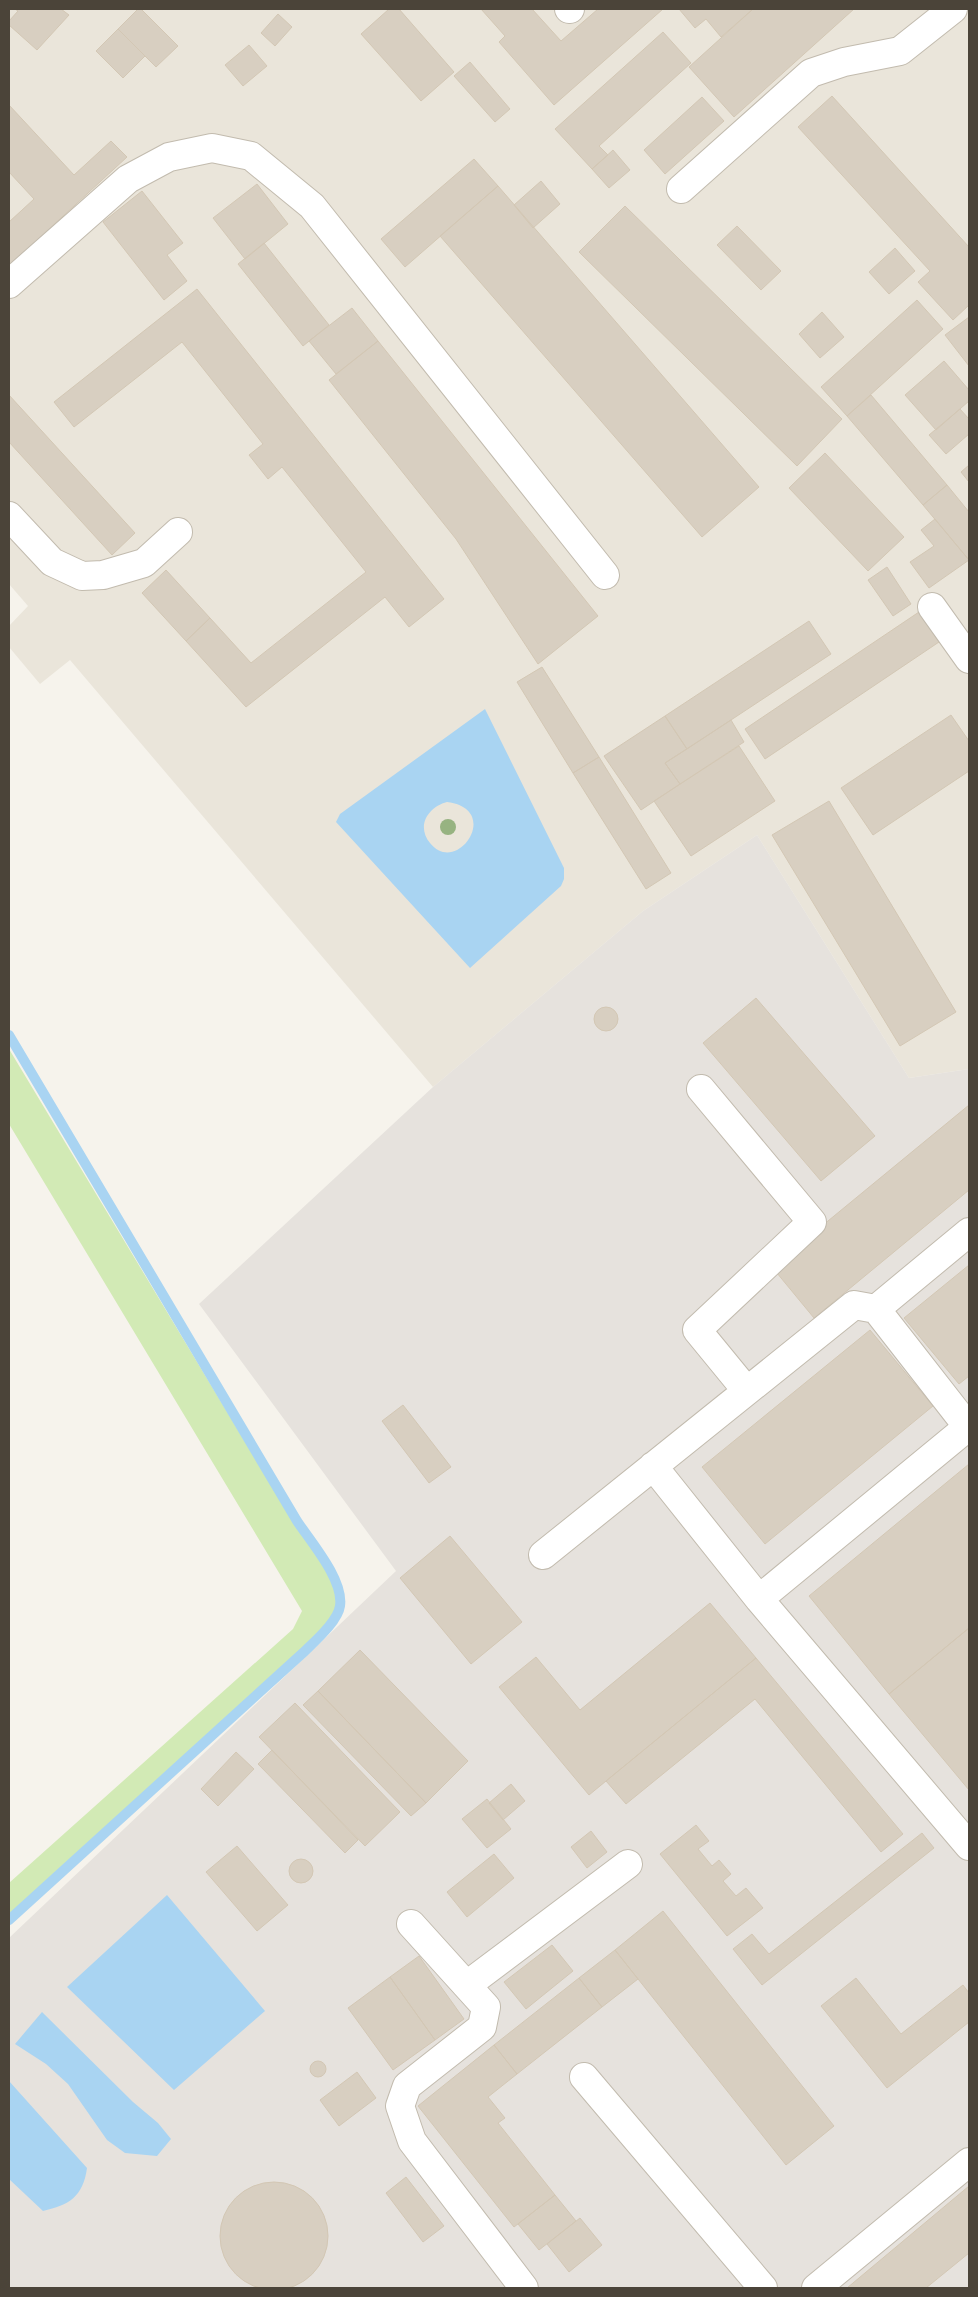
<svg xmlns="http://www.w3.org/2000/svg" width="978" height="2297" font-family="Signika,sans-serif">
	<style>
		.residential { fill: #eae5da }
		.industrial { fill: #e6e2dd }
		.green { fill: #d2eab5 }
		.water { fill: #a9d4f2; fill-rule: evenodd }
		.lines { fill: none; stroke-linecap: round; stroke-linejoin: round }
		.stream { stroke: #a9d4f2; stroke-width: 10 }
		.building { fill: #d8cfc1; stroke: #d3c7b4 }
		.minor-casing { stroke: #c2bbae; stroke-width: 30 }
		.minor { stroke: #fff; stroke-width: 28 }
		.tree { fill: #97b381 }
	</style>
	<rect width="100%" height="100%" fill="#f6f3ec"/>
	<!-- residential -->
	<path class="residential" d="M 9,9 L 969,9 L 969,1069 L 909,1078 L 757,835 L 643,911 L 433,1087 L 70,660 L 40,684 L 9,647 L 9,626 L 28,606 L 9,584 Z"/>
	<!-- industrial -->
	<path class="industrial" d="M 757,835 L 909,1078 L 969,1069 L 969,2288 L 9,2288 L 9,1938 L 396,1571 L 199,1304 L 433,1087 L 643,911 Z"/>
	<!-- green -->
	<path class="green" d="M 9,1049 L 295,1525 C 307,1542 342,1584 337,1606 C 332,1623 315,1636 303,1648 L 9,1916 L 9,1883 L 293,1629 L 302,1611 L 9,1124 Z"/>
	<!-- water -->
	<path class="water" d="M 485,709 L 564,868 L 564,879 L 561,886 L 470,968 L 336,822 L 340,814 ZM 447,802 C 503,809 457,877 430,843 C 416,826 428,807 447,802 Z
		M 167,1895 L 265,2011 L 174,2090 L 67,1987 Z
		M 42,2012 L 133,2102 L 158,2123 L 171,2139 L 157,2156 L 125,2153 L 107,2140 L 68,2084 L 46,2064 L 15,2044 Z
		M 9,2081 L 87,2168 C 83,2197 69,2205 43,2211 L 9,2179 Z"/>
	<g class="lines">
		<!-- stream -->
		<path class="stream" d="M 9,1035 L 297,1521 C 311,1542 344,1580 340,1606 C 338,1621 315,1641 305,1651 L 9,1920"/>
	</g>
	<!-- building -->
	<path class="building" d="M 15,9 L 61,9 L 69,15 L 37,50 L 9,25 L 9,21 L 18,11 Z
		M 138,9 L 141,9 L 178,46 L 156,67 L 118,29 Z
		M 389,9 L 399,9 L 454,72 L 421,101 L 361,34 Z
		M 481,9 L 532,9 L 561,41 L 598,9 L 663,9 L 554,105 L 499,42 L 505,36 Z
		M 679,9 L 753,9 L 721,37 L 706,19 L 695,28 Z
		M 753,9 L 854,9 L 734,117 L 689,67 Z
		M 278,14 L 292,27 L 275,46 L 261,33 Z
		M 118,29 L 145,56 L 123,78 L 96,51 Z
		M 663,32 L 691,63 L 599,146 L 608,155 L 592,169 L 555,129 Z
		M 249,45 L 267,66 L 243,86 L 225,65 Z
		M 470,62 L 510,109 L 495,122 L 454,76 Z
		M 832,96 L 969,247 L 969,305 L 953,320 L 918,282 L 930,271 L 798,127 Z
		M 702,97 L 724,121 L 665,174 L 644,150 Z
		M 9,105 L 74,175 L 111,141 L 127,157 L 9,266 L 9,222 L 34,199 L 9,172 Z
		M 613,150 L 630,170 L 609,188 L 592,169 Z
		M 474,159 L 498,186 L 405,267 L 381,239 Z
		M 541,181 L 560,204 L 533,228 L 514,205 Z
		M 257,184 L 288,224 L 245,259 L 213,218 Z
		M 498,186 L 759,487 L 702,537 L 440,236 Z
		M 142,191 L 183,243 L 167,255 L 187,281 L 164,300 L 103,222 Z
		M 625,206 L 842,419 L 797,466 L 579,252 Z
		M 737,226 L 781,271 L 761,290 L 717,245 Z
		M 264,243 L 329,325 L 303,346 L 238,264 Z
		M 895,248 L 915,271 L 889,294 L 869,272 Z
		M 197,289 L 444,599 L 409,627 L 385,597 L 246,707 L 186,641 L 210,618 L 251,663 L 366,572 L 282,467 L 268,479 L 249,455 L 263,444 L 182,342 L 74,427 L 54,402 Z
		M 917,300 L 943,329 L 847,416 L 821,387 Z
		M 352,308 L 378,341 L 336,374 L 309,341 Z
		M 822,312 L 844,337 L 820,358 L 799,334 Z
		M 969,317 L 969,366 L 945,335 Z
		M 378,341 L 598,616 L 538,664 L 456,539 L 329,380 Z
		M 944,361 L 969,390 L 969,401 L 936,430 L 905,395 Z
		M 9,395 L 135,533 L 112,555 L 9,442 Z
		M 871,395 L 947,485 L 923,505 L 847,416 Z
		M 960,409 L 969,419 L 969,434 L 946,454 L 929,435 Z
		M 825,453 L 904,537 L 868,571 L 789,488 Z
		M 969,465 L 969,482 L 961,472 Z
		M 947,485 L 969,512 L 969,560 L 923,505 Z
		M 935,519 L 969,560 L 929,588 L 910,562 L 934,546 L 921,530 Z
		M 887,567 L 911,604 L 893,616 L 868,580 Z
		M 166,570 L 210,618 L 186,641 L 142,593 Z
		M 919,612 L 939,642 L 765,759 L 745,729 Z
		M 809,621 L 831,654 L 687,749 L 665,716 Z
		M 542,667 L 599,757 L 573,773 L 517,682 Z
		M 951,715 L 969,741 L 969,771 L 873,835 L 841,788 Z
		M 665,716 L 687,749 L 665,763 L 680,784 L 641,810 L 604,756 Z
		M 731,720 L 744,742 L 680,784 L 665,763 Z
		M 739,746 L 775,801 L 691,856 L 654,801 Z
		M 599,757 L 671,873 L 646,889 L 573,773 Z
		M 829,801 L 956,1012 L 900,1046 L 772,835 Z
		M 756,998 L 875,1136 L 821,1181 L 703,1043 Z
		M594 1019a12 12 0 1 1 24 0a12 12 0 1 1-24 0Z
		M 969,1105 L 969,1190 L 814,1318 L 772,1267 Z
		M 969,1265 L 969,1376 L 959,1384 L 904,1318 Z
		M 870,1330 L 933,1406 L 765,1544 L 702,1467 Z
		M 403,1405 L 451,1467 L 429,1483 L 382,1421 Z
		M 969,1464 L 969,1628 L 889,1694 L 809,1596 Z
		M 450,1536 L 522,1622 L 471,1664 L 400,1578 Z
		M 710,1603 L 756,1658 L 589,1795 L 499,1687 L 536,1657 L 580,1710 Z
		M 969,1628 L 969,1790 L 889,1694 Z
		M 360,1650 L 468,1761 L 426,1803 L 318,1691 Z
		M 756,1658 L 903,1834 L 881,1852 L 755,1699 L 626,1804 L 606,1781 Z
		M 318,1691 L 426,1803 L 411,1816 L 303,1705 Z
		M 295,1703 L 400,1812 L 365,1846 L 259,1737 Z
		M 272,1750 L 358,1840 L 345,1853 L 258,1764 Z
		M 236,1752 L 254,1769 L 218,1806 L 201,1789 Z
		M 511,1784 L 525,1801 L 503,1820 L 489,1803 Z
		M 487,1799 L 511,1829 L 487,1848 L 462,1819 Z
		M 696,1825 L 709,1841 L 698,1849 L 712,1866 L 719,1860 L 731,1874 L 723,1881 L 736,1896 L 746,1888 L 763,1908 L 727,1936 L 660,1854 Z
		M 591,1831 L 607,1852 L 587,1868 L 571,1847 Z
		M 922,1833 L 934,1848 L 762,1985 L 733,1949 L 752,1934 L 769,1954 Z
		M 237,1846 L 288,1905 L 257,1931 L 206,1872 Z
		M 494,1854 L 514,1878 L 467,1917 L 447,1892 Z
		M289 1871a12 12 0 1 1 24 0a12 12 0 1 1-24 0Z
		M 663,1911 L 834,2126 L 786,2165 L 615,1950 Z
		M 552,1945 L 573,1971 L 526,2009 L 504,1982 Z
		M 615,1950 L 638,1979 L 602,2007 L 579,1978 Z
		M 419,1956 L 464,2019 L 435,2040 L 390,1977 Z
		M 390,1977 L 435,2040 L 393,2070 L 348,2008 Z
		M 579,1978 L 602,2007 L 517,2074 L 494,2045 Z
		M 856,1978 L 901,2034 L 963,1985 L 969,1993 L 969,2022 L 887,2088 L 821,2006 Z
		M 494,2045 L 517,2074 L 488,2097 L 505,2118 L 498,2123 L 555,2195 L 514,2227 L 418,2106 Z
		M310 2069a8 8 0 1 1 16 0a8 8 0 1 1-16 0Z
		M 357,2072 L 376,2098 L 339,2126 L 320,2100 Z
		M 406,2177 L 444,2226 L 423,2242 L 386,2193 Z
		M220 2236a54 54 0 1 1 108 0a54 54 0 1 1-108 0Z
		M 969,2186 L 969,2253 L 926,2288 L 847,2288 Z
		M 555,2195 L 576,2221 L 539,2250 L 518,2224 Z
		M 580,2218 L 602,2245 L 569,2272 L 547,2244 Z"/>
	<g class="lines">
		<!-- minor casing -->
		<g class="minor-casing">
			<path id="minor" d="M 569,9 L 570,9
				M 681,189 L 811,73 L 844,62 L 900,51 L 953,9
				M 9,284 L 128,179 L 169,157 L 212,148 L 251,156 L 312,206 L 605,575
				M 9,516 L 52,562 L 82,576 L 103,575 L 144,563 L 178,532
				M 932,607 L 969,659
				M 701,1089 L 812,1222 L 697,1330 L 747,1391
				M 876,1309 L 968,1427
				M 653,1466 L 759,1599 L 969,1846
				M 543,1555 L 854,1305 L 876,1309 L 969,1232
				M 759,1599 L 969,1426
				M 411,1924 L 486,2007 L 482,2027 L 407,2086 L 400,2106 L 412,2141 L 524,2288
				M 467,1985 L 628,1864
				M 584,2077 L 763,2288
				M 816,2288 L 969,2162"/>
		</g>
		<!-- minor -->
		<use href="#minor" class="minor"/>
	</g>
	<!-- trees -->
	<circle class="tree" cx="448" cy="827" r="8"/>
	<!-- border -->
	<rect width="978" height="2297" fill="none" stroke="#4b4439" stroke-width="20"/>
</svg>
